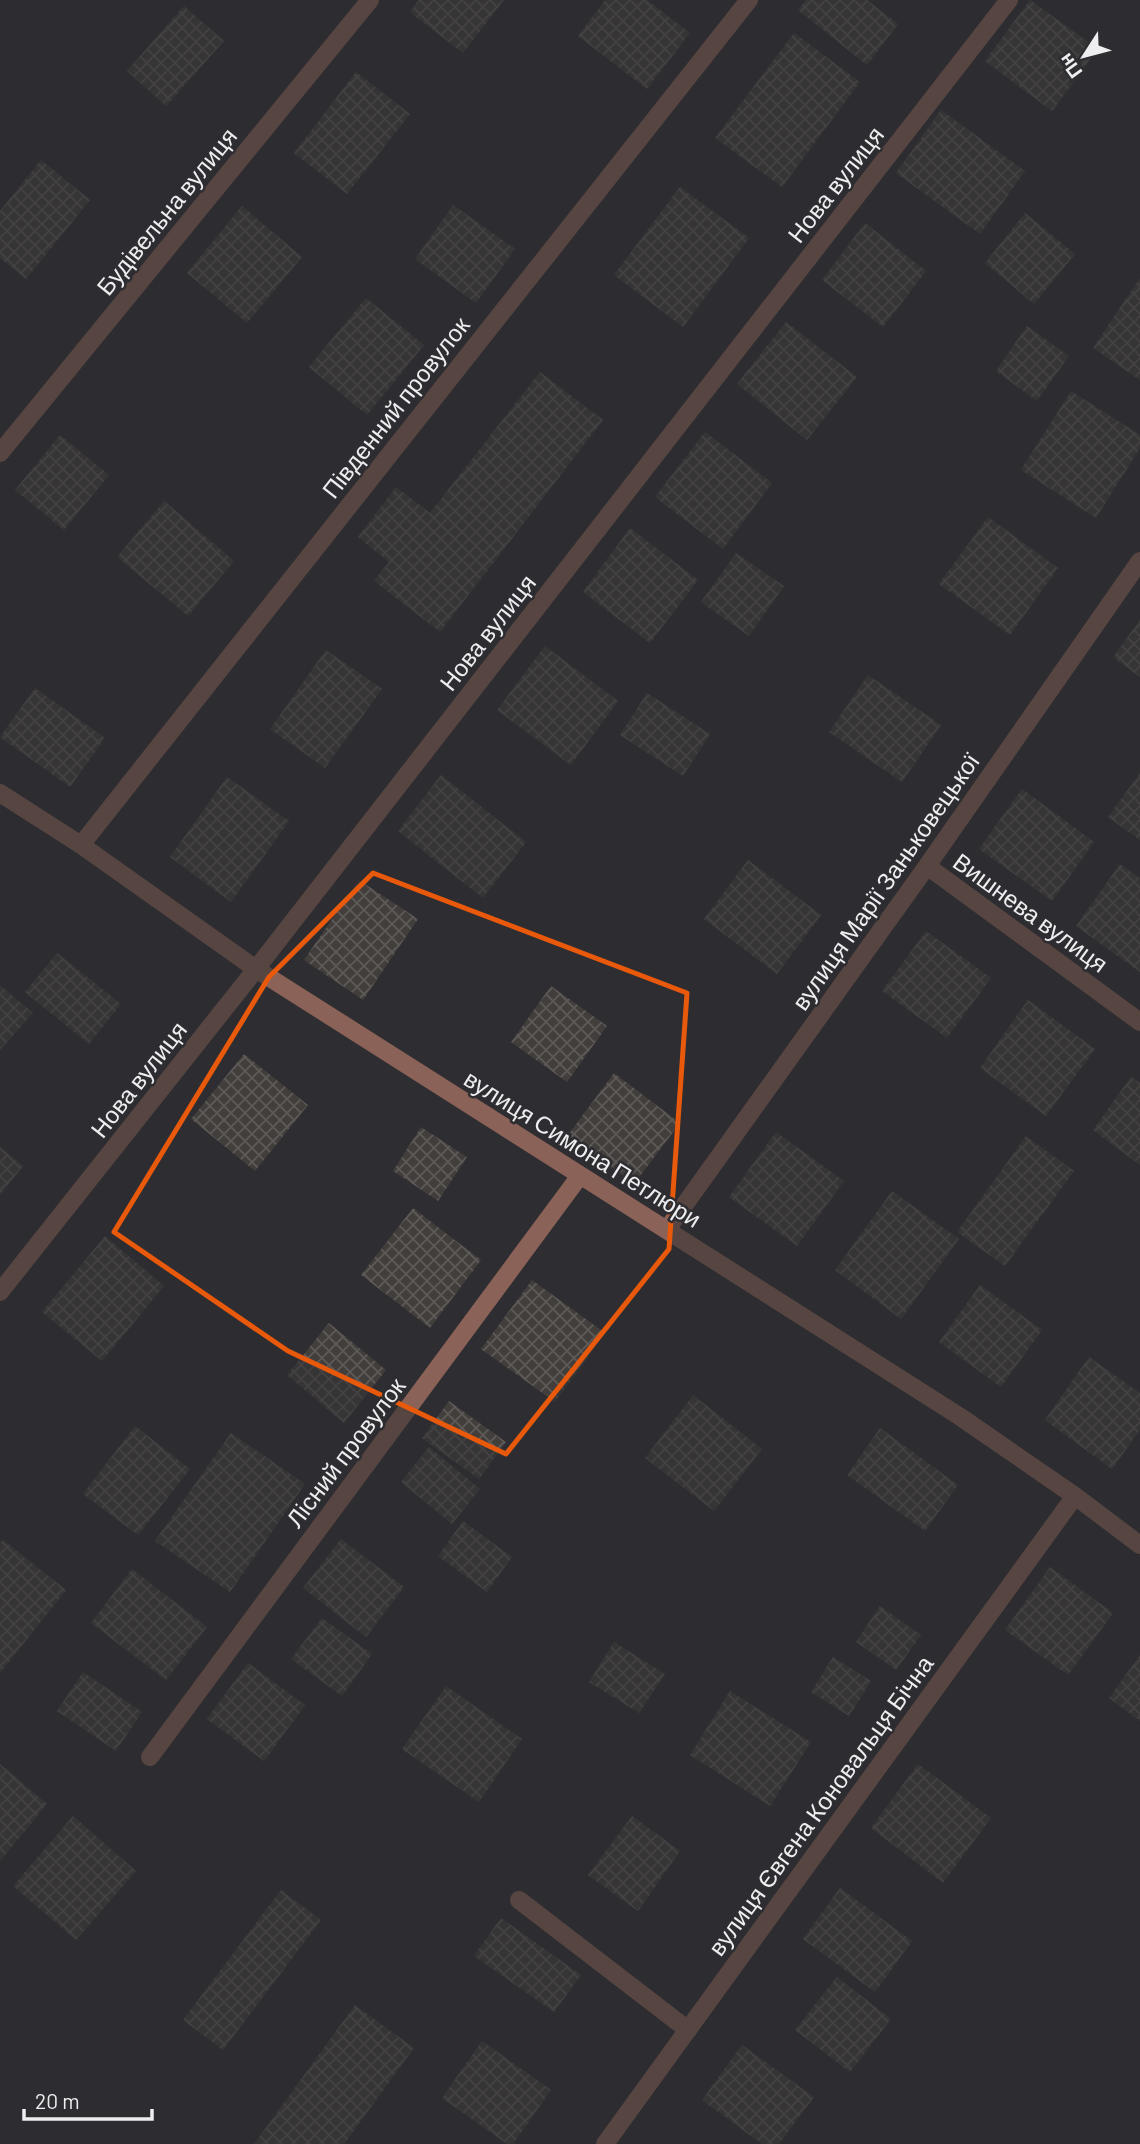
<svg xmlns="http://www.w3.org/2000/svg" width="1140" height="2144" font-family="Barlow,sans-serif">
	<style>
		.building { fill: url(#building-cross-hatch) }
		.lines { fill: none; stroke-linecap: round; stroke-linejoin: round }
		.lane { stroke: #8b6257; stroke-width: 18 }
		.street { stroke: #8b6257; stroke-width: 18 }
		.marked { fill: none; stroke: #e8590c; stroke-width: 5; stroke-linejoin: round }
		.labels { text-anchor: middle; dominant-baseline: central; stroke-width: 5; stroke-linejoin: round; paint-order: stroke }
		.street-label { font-size: 24px; fill: #eeedf0; stroke: #2e2d31 }
	</style>
	<defs>
		<pattern id="building-cross-hatch" width="8" height="8" patternUnits="userSpaceOnUse" patternTransform="scale(1.75)"><rect width="8" height="8" fill="#423e3b"/><path d="M0 0l8 8M0 8l8-8" fill="none" stroke="#5e5a58"/></pattern>
	</defs>
	<rect width="100%" height="100%" fill="#2e2d31"/>
	<!-- building -->
	<path class="building" d="M 419,0 L 504,0 L 463,53 L 410,12 Z
		M 605,0 L 647,0 L 690,33 L 647,89 L 578,36 Z
		M 806,0 L 867,0 L 898,24 L 867,65 L 798,10 Z
		M 1030,0 L 1098,49 L 1052,111 L 985,61 Z
		M 184,6 L 224,41 L 166,106 L 127,71 Z
		M 794,33 L 860,82 L 782,187 L 715,138 Z
		M 356,72 L 410,114 L 347,194 L 294,153 Z
		M 941,110 L 1025,171 L 980,234 L 896,173 Z
		M 41,160 L 90,200 L 26,279 L 0,258 L 0,211 Z
		M 680,187 L 749,238 L 683,327 L 614,275 Z
		M 453,205 L 515,249 L 476,303 L 415,259 Z
		M 242,206 L 302,257 L 247,323 L 187,273 Z
		M 1025,213 L 1075,254 L 1034,304 L 985,263 Z
		M 865,223 L 926,271 L 883,327 L 822,280 Z
		M 1140,278 L 1140,380 L 1093,348 Z
		M 366,298 L 424,345 L 367,415 L 309,367 Z
		M 786,322 L 857,377 L 807,440 L 737,384 Z
		M 1027,326 L 1069,356 L 1037,401 L 996,371 Z
		M 540,372 L 603,420 L 440,632 L 374,581 L 389,562 L 358,537 L 396,487 L 430,513 Z
		M 1071,391 L 1140,435 L 1140,448 L 1096,518 L 1021,470 Z
		M 705,432 L 772,483 L 723,549 L 655,497 Z
		M 60,435 L 109,475 L 64,530 L 15,490 Z
		M 164,501 L 234,561 L 188,616 L 117,557 Z
		M 988,517 L 1058,568 L 1010,635 L 939,584 Z
		M 630,528 L 698,580 L 650,643 L 583,592 Z
		M 736,553 L 784,586 L 749,636 L 701,602 Z
		M 1140,620 L 1140,677 L 1113,657 Z
		M 545,646 L 618,701 L 571,765 L 497,710 Z
		M 326,650 L 382,689 L 325,768 L 270,729 Z
		M 868,675 L 941,725 L 902,782 L 829,732 Z
		M 35,688 L 105,738 L 70,787 L 0,737 Z
		M 647,693 L 710,734 L 683,776 L 620,735 Z
		M 1140,773 L 1140,840 L 1108,817 Z
		M 441,775 L 526,842 L 483,898 L 398,831 Z
		M 227,777 L 289,821 L 231,902 L 170,857 Z
		M 1022,789 L 1094,842 L 1052,901 L 979,849 Z
		M 748,860 L 821,915 L 777,974 L 704,919 Z
		M 1120,864 L 1140,878 L 1140,972 L 1076,926 Z
		M 359,880 L 418,919 L 363,1000 L 304,960 Z
		M 926,931 L 991,978 L 947,1038 L 882,991 Z
		M 57,953 L 121,1004 L 89,1044 L 25,992 Z
		M 0,985 L 33,1013 L 0,1050 Z
		M 551,986 L 607,1026 L 567,1082 L 511,1042 Z
		M 1028,1000 L 1095,1049 L 1046,1116 L 980,1068 Z
		M 244,1054 L 308,1105 L 255,1171 L 191,1119 Z
		M 614,1073 L 680,1123 L 634,1184 L 568,1135 Z
		M 1131,1077 L 1140,1083 L 1140,1165 L 1093,1130 Z
		M 421,1127 L 467,1157 L 438,1201 L 393,1171 Z
		M 776,1132 L 844,1181 L 797,1246 L 729,1197 Z
		M 1026,1136 L 1074,1171 L 1005,1266 L 957,1232 Z
		M 0,1147 L 23,1166 L 0,1195 Z
		M 892,1191 L 959,1239 L 901,1319 L 835,1270 Z
		M 413,1208 L 481,1260 L 430,1328 L 361,1275 Z
		M 105,1236 L 164,1286 L 102,1361 L 42,1312 Z
		M 532,1280 L 605,1333 L 555,1402 L 481,1349 Z
		M 980,1285 L 1042,1330 L 1001,1387 L 939,1342 Z
		M 329,1323 L 386,1370 L 344,1423 L 287,1375 Z
		M 1089,1357 L 1140,1393 L 1140,1430 L 1112,1469 L 1045,1420 Z
		M 693,1395 L 762,1449 L 714,1511 L 645,1458 Z
		M 449,1401 L 506,1442 L 479,1479 L 422,1438 Z
		M 135,1426 L 190,1469 L 138,1535 L 83,1494 Z
		M 880,1428 L 958,1485 L 925,1531 L 847,1475 Z
		M 231,1433 L 305,1484 L 230,1592 L 155,1541 Z
		M 429,1447 L 480,1489 L 452,1524 L 401,1482 Z
		M 463,1521 L 512,1557 L 487,1592 L 438,1556 Z
		M 341,1539 L 404,1587 L 366,1637 L 303,1588 Z
		M 3,1540 L 66,1590 L 0,1673 L 0,1543 Z
		M 1050,1567 L 1113,1613 L 1068,1675 L 1005,1630 Z
		M 132,1569 L 207,1627 L 166,1680 L 91,1623 Z
		M 880,1606 L 921,1635 L 896,1670 L 856,1642 Z
		M 322,1618 L 372,1654 L 342,1696 L 291,1659 Z
		M 614,1642 L 665,1674 L 639,1713 L 589,1682 Z
		M 1140,1655 L 1140,1721 L 1109,1698 Z
		M 833,1657 L 871,1681 L 849,1716 L 811,1692 Z
		M 248,1663 L 305,1705 L 264,1761 L 207,1719 Z
		M 83,1672 L 142,1712 L 116,1751 L 57,1711 Z
		M 446,1686 L 522,1739 L 479,1802 L 402,1749 Z
		M 730,1691 L 811,1742 L 770,1806 L 690,1755 Z
		M 0,1764 L 47,1804 L 0,1861 Z
		M 918,1764 L 991,1818 L 943,1883 L 871,1828 Z
		M 73,1816 L 136,1871 L 76,1940 L 13,1886 Z
		M 632,1816 L 680,1851 L 638,1911 L 588,1875 Z
		M 840,1888 L 912,1941 L 875,1992 L 803,1939 Z
		M 281,1890 L 321,1920 L 223,2050 L 183,2020 Z
		M 501,1918 L 581,1975 L 554,2012 L 474,1956 Z
		M 837,1977 L 891,2019 L 850,2072 L 795,2030 Z
		M 355,2005 L 414,2048 L 344,2144 L 254,2144 Z
		M 482,2041 L 551,2090 L 513,2144 L 507,2144 L 442,2098 Z
		M 742,2045 L 814,2097 L 779,2144 L 762,2144 L 702,2100 Z"/>
	<g class="lines">
		<!-- lane -->
		<path class="lane" d="M 519,1900 L 688,2030"/>
		<!-- street -->
		<path class="street" d="M 0,453 L 370,0
			M 0,793 L 81,845 L 256,969 L 959,1416 L 1075,1496 L 1140,1545
			M 81,845 L 749,0
			M 927,866 L 1140,1022
			M 668,1228 L 927,866 L 1140,561
			M 0,1292 L 256,969 L 1009,0
			M 150,1757 L 579,1177
			M 605,2144 L 1075,1496"/>
	</g>
	<!-- marked area -->
	<path d="M0 0H1140V2144H0ZM 373,873 L 687,993 L 669,1249 L 506,1454 L 288,1351 L 114,1232 L 269,977 Z" fill="#2e2d31" fill-opacity=".55" fill-rule="evenodd"/>
	<path class="marked" d="M 373,873 L 687,993 L 669,1249 L 506,1454 L 288,1351 L 114,1232 L 269,977 Z"/>
	<g class="labels">
		<!-- street labels -->
		<g class="street-label">
			<text transform="translate(835 184) rotate(-52)">Нова вулиця</text>
			<text transform="translate(166 211) rotate(-51)">Будівельна вулиця</text>
			<text transform="translate(395 407) rotate(-52)">Південний провулок</text>
			<text transform="translate(487 632) rotate(-52)">Нова вулиця</text>
			<text transform="translate(885 881) rotate(-55)">вулиця Марії Заньковецької</text>
			<text transform="translate(1031 912) rotate(36)">Вишнева вулиця</text>
			<text transform="translate(138 1079) rotate(-52)">Нова вулиця</text>
			<text transform="translate(583 1148) rotate(32)">вулиця Симона Петлюри</text>
			<text transform="translate(345 1452) rotate(-53)">Лісний провулок</text>
			<text transform="translate(820 1805) rotate(-54)">вулиця Євгена Коновальця Бічна</text>
		</g>
	</g>
	<!-- north arrow -->
	<g transform="translate(1084 56) rotate(234)" stroke="#2e2d31" stroke-width="5" paint-order="stroke">
	<path d="M0-5L12 26L0 18L-12 26Z" fill="#eeedf0"/>
	<text y="-10" font-size="19" font-weight="bold" text-anchor="middle" fill="#eeedf0">Пн</text>
	</g>
	<!-- scale -->
	<path d="M24 2109v10h128v-10" fill="none" stroke="#eeedf0" stroke-width="3.5"/>
	<text x="35" y="2109" font-size="21" fill="#eeedf0" stroke="#2e2d31" stroke-width="5" paint-order="stroke">20 m</text>
</svg>
